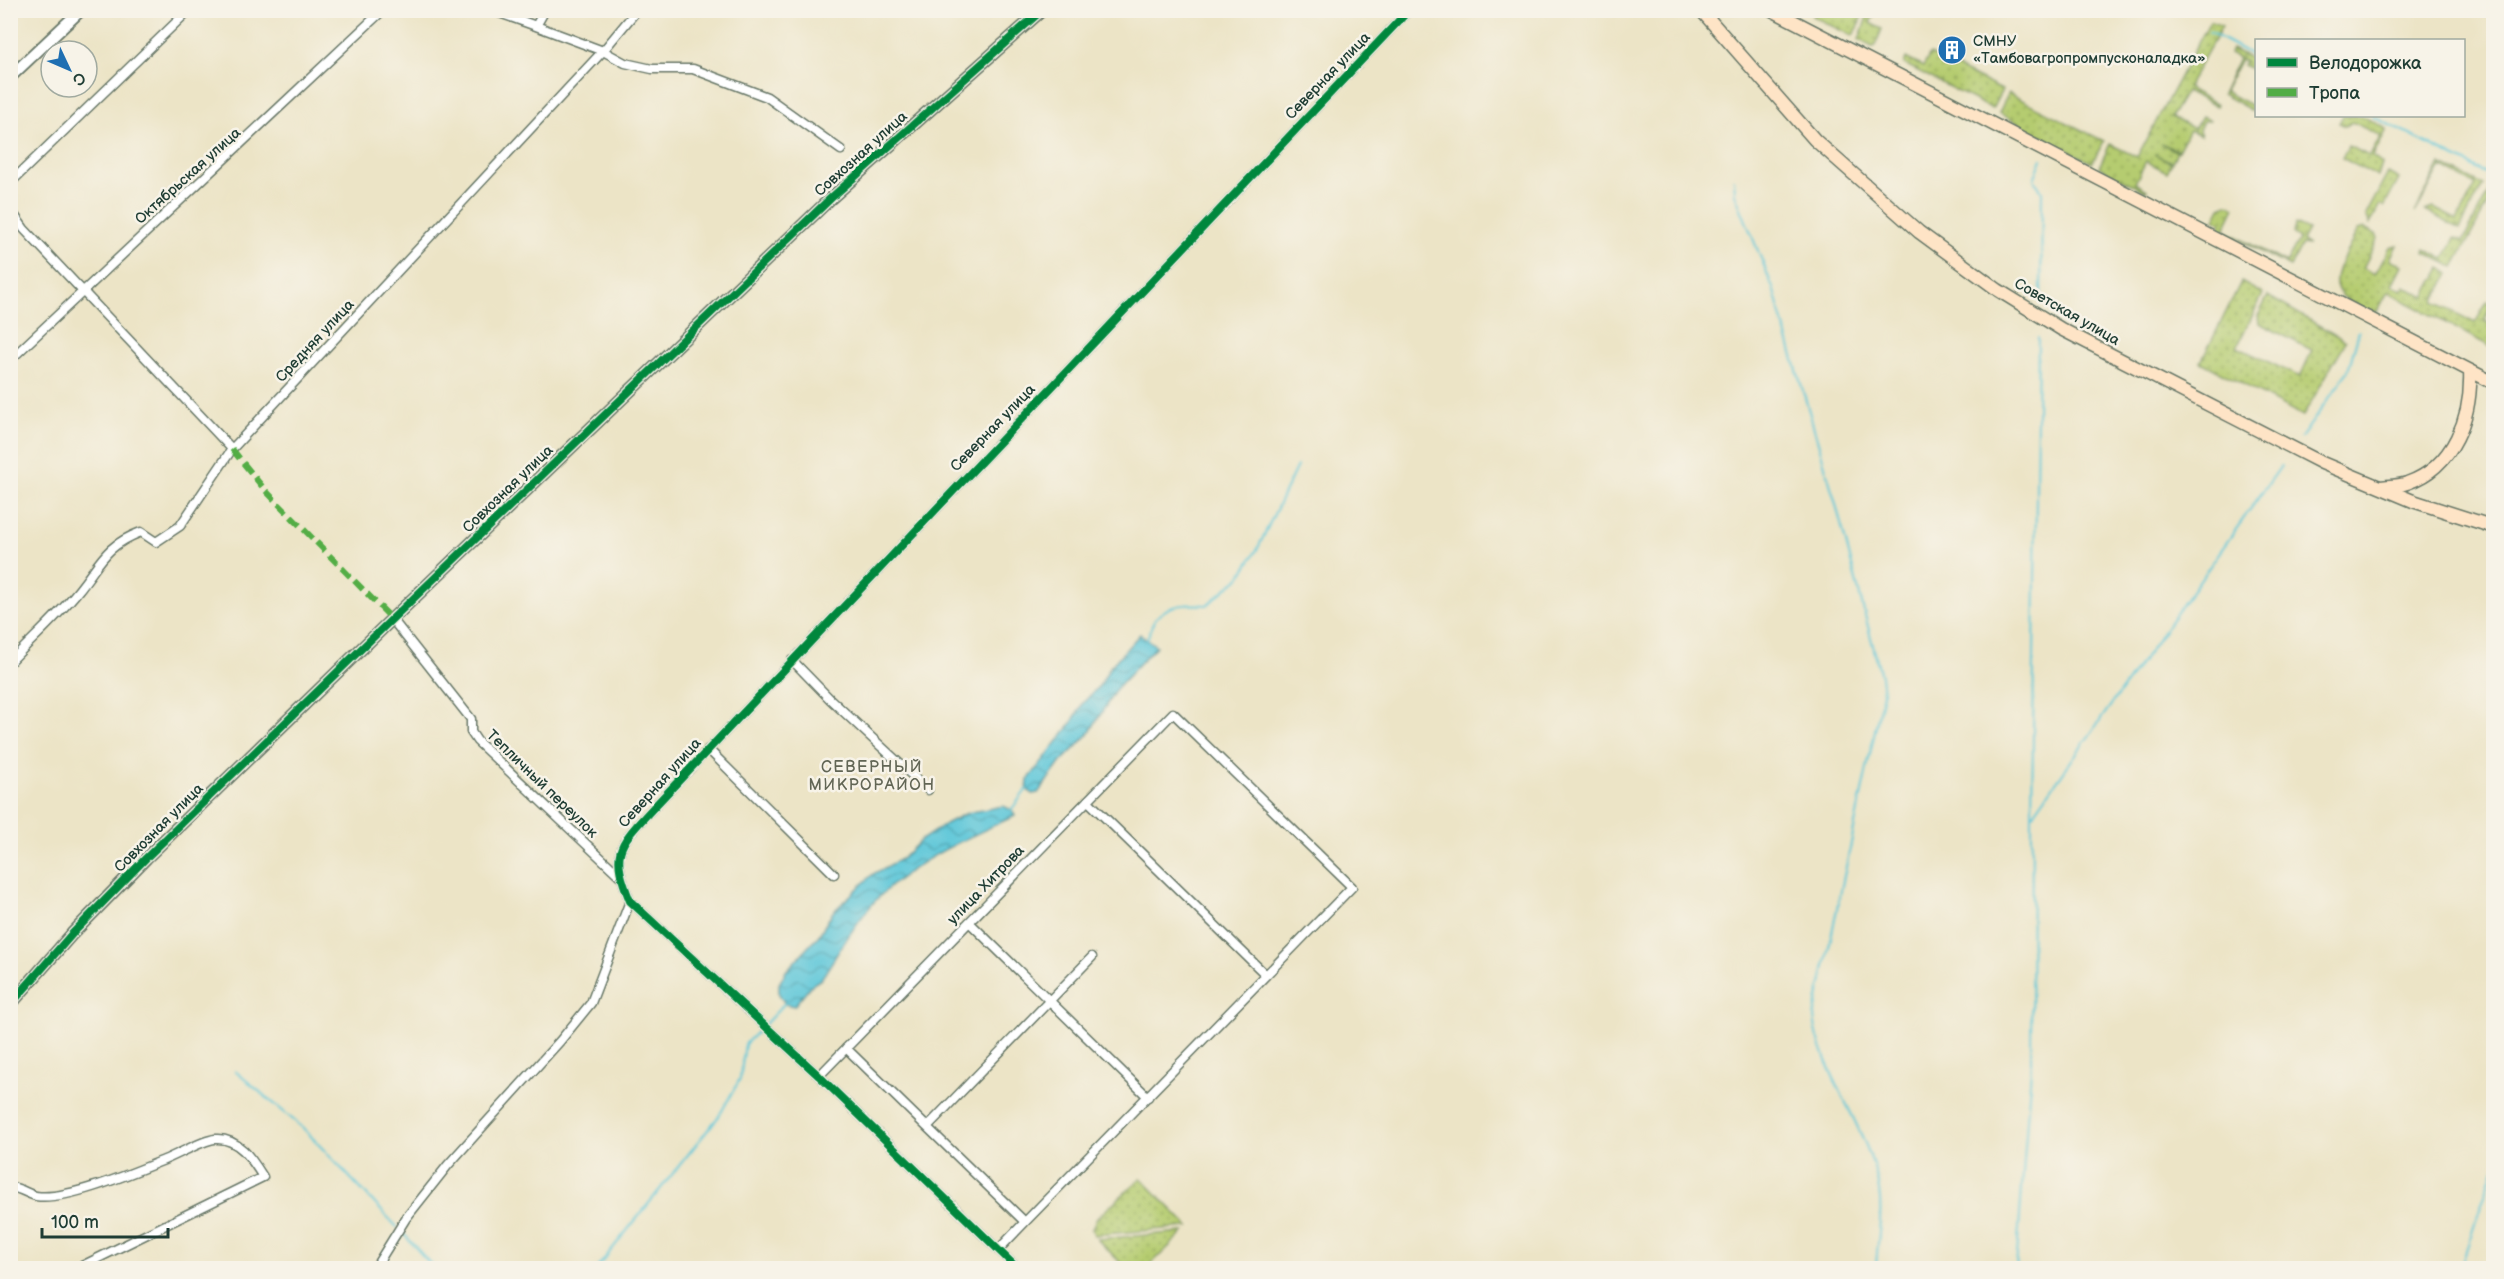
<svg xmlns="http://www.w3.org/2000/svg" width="2504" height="1279" font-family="'Balsamiq Sans',sans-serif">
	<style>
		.grass { fill: url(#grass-dots); stroke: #6a8452; stroke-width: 1.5 }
		.water { fill: url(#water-waves); stroke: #3e8286; stroke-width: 1.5 }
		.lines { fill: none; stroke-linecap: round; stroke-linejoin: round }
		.stream { stroke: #5ec7d9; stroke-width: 2 }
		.minor-casing { stroke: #677767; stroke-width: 11 }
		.tertiary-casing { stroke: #677767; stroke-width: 14 }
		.secondary-casing { stroke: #677767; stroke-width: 15 }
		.minor { stroke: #fff; stroke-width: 8 }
		.tertiary { stroke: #fff; stroke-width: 10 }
		.secondary { stroke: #fee4c6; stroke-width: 12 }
		.quiet { stroke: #52ad45; stroke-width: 6; stroke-dasharray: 12 6; stroke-linecap: butt }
		.cycleway-casing { stroke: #f7f3e8; stroke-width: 11 }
		.cycleway { stroke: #00873e; stroke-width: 8 }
		.labels { text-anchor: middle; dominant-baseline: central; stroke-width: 5; stroke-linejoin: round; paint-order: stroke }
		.poi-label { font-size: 15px; fill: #1f3d34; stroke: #f7f3e8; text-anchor: start }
		.street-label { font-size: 15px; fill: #1f3d34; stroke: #f7f3e8 }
		.neighbourhood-label { font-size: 16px; letter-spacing: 1.5px; fill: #626655; stroke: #f7f3e8 }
	</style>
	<defs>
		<pattern id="grass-dots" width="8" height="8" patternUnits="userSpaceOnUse" patternTransform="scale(1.5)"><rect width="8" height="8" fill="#b5cc70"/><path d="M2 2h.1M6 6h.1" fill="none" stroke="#93a75d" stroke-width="1.8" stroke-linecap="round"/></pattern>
		<pattern id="water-waves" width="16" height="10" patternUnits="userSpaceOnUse" patternTransform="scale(1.5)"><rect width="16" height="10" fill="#5ec7d9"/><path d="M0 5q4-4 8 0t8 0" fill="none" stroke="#4da3b1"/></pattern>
	</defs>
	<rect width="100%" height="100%" fill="#f7f3e8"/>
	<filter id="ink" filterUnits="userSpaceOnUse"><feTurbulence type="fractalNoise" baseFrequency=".0167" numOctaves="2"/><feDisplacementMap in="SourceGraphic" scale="12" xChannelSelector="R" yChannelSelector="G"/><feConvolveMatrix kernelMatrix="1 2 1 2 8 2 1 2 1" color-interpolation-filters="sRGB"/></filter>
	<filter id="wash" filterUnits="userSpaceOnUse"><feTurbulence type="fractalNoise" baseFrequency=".008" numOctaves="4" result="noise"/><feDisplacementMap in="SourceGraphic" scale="24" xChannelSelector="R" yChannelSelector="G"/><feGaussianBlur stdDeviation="1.35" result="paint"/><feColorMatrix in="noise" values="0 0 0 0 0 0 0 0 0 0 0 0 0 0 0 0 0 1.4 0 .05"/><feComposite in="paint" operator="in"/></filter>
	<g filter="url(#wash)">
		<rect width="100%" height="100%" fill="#ece4c6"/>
		<!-- grass -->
		<path class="grass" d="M 1814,11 L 1814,10 L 1863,11 L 1858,28 L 1852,36 L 1812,16 Z
			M 1869,11 L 1876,11 L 1870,23 L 1882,29 L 1874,48 L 1859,40 Z
			M 2210,21 L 2222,26 L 2187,88 L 2217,104 L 2216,106 L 2186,91 L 2171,117 L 2194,129 L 2202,116 L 2209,120 L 2203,121 L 2199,130 L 2201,135 L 2189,130 L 2178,151 L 2161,143 L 2177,152 L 2172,162 L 2154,154 L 2172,163 L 2167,172 L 2146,161 L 2135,183 L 2147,190 L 2146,192 L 2099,167 L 2110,144 L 2137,157 Z
			M 2232,49 L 2256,61 L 2256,67 L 2253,65 L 2251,69 L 2243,65 L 2245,61 L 2241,59 L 2224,91 L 2256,108 L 2256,113 L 2222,94 L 2239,58 L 2230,53 Z
			M 1930,54 L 2002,90 L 1992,109 L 1904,64 L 1906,58 L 1923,67 Z
			M 2008,93 L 2104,141 L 2092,163 L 1999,113 Z
			M 2343,116 L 2362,116 L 2387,129 L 2373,157 L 2382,164 L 2378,177 L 2342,158 L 2348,146 L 2370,156 L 2381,136 L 2352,122 L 2346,126 L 2339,123 Z
			M 2440,164 L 2483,185 L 2460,229 L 2425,211 L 2434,208 L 2457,220 L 2476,185 L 2441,167 L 2415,213 Z
			M 2388,173 L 2399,179 L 2384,207 L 2380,205 L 2370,224 L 2366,215 Z
			M 2493,184 L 2493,193 L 2454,267 L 2424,252 L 2425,249 L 2444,259 L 2455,238 L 2463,241 Z
			M 2228,204 L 2235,207 L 2224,230 L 2286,263 L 2299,240 L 2293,233 L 2295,224 L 2308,230 L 2302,241 L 2309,245 L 2302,244 L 2290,267 L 2218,229 L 2221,222 L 2215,219 L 2221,207 Z
			M 2364,228 L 2376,234 L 2378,239 L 2363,268 L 2375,274 L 2390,247 L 2397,245 L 2390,259 L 2402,265 L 2392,285 L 2402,290 L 2404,286 L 2425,297 L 2441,268 L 2449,274 L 2434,302 L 2475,323 L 2487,302 L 2491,303 L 2484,321 L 2493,326 L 2493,348 L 2388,292 L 2378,310 L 2373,313 C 2315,291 2337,273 2358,230 Z
			M 2241,282 L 2263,294 L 2237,347 L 2300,377 L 2312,350 L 2259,323 L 2258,316 L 2268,296 L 2346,341 L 2303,416 L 2201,362 Z
			M 1141,1178 L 1189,1227 L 1094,1235 L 1092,1229 L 1096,1219 Z
			M 1184,1232 L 1147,1268 L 1126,1268 L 1097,1239 Z"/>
		<!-- water -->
		<path class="water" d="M 1140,634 L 1156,646 L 1116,689 L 1088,735 L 1061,762 L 1038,793 L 1032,794 L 1027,789 L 1028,780 L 1071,724 L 1083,703 L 1100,685 L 1110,667 Z
			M 1003,806 L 1012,810 L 1015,816 C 969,837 920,858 883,893 C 860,914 839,952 821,979 L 810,986 L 794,1006 L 785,1004 L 779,994 L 779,984 L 786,971 L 819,935 L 833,912 L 873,874 L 903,858 L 921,840 L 947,823 L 967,813 Z"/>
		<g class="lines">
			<!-- stream -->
			<path class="stream" d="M 2209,32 L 2256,57
				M 2372,116 L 2494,177
				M 1734,179 L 1735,194 L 1773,288 L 1834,497 L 1881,676 L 1883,693 L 1814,1017 C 1820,1073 1871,1132 1879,1190 C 1883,1214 1877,1244 1876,1268
				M 2041,301 L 2042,192 L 2034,179 L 2042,159
				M 2301,438 L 2348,371 L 2359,331
				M 1147,639 C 1150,632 1152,622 1157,617 C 1169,603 1191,604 1207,605 L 1240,577 L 1258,548 L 1297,466
				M 1011,810 L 1027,789
				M 2032,815 L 2038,338
				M 765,1024 L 786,1002
				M 235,1071 L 303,1128 L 397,1227
				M 401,1231 L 434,1268
				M 597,1268 L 719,1116 L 740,1079 L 745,1044 L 761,1028
				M 2016,1268 L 2031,1068 L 2032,816 L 2281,466
				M 2460,1268 L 2494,1168"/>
		</g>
	</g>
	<g filter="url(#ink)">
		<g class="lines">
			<!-- minor casing -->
			<g class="minor-casing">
				<path id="minor" d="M 491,10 L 536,26 L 545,10
					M 536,26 L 603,51 L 625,63 L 652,69 L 693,69 L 767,97 L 841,150
					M 10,183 L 189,10
					M 10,209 L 24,229 L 232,449
					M 10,360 L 383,10
					M 392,619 L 471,719 L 471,732 L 477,741 L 620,876
					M 792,660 L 830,699 L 928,790
					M 10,662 C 33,638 58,616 78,591 C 101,563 104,546 141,532 L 156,542 L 180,526 L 232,449 L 603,51 L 637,10
					M 708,749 L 834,874
					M 1088,801 L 1266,975
					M 969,922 L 1148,1097
					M 846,1048 L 927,1127 L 1092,957
					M 819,1076 L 1173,713 L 1352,887 L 1025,1222
					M 927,1127 L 1025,1222 L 998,1250
					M 10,1187 C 21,1188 27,1194 36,1196 C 67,1201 134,1172 164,1160 C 177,1155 203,1140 215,1139 C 239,1137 253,1161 263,1177 L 78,1268
					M 375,1268 L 406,1218 L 448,1165 L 560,1041 L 591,1003 L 630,901
					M 1017,1268 L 819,1076 L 630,901 C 610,851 618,846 653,808 L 1409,10"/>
			</g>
			<!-- tertiary casing -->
			<g class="tertiary-casing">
				<path id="tertiary" d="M 10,77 L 81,10
					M 10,1005 L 72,934 L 146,858 L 392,619 L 831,198 L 1042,10"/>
			</g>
			<!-- secondary casing -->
			<g class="secondary-casing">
				<path id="secondary" d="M 1701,10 L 1815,140 L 1919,232 L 1998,290 L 2061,329 L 2322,463 L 2413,501 L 2494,527
					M 1772,10 L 2494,383
					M 2380,487 C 2388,486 2399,486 2407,483 C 2454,467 2472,416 2470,371"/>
			</g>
			<!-- minor -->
			<use href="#minor" class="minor"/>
			<!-- tertiary -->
			<use href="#tertiary" class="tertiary"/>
			<!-- secondary -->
			<use href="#secondary" class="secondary"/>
			<!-- quiet -->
			<path class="quiet" d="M 232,449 L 265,490 L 392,619"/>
			<!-- cycleway casing -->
			<g class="cycleway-casing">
				<path id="cycleway" d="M 10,1005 L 72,934 L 146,858 L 392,619 L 831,198 L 1042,10
					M 1017,1268 L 819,1076 L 630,901 C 610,851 618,846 653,808 L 1409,10"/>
			</g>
			<!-- cycleway -->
			<use href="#cycleway" class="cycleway"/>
		</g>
	</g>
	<!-- icons -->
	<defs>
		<g id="building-disc" transform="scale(1.5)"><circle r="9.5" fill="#1f6fb2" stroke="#f7f3e8"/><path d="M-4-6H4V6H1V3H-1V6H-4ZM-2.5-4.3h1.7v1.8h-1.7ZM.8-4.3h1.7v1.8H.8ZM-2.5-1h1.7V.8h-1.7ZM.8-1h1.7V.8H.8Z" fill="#fff"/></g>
	</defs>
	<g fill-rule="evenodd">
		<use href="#building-disc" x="1952" y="50"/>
	</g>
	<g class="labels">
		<!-- poi labels -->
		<g class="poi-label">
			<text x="1973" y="41">СМНУ<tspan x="1973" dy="17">«Тамбовагропромпусконаладка»</tspan></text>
		</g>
		<!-- street labels -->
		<g class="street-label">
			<text transform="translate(1328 76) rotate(-46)">Северная улица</text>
			<text transform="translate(861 154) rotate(-42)">Совхозная улица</text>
			<text transform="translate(188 176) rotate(-42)">Октябрьская улица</text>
			<text transform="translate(2067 312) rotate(30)">Советская улица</text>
			<text transform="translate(315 341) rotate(-47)">Средняя улица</text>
			<text transform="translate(993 428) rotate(-46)">Северная улица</text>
			<text transform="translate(508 489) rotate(-44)">Совхозная улица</text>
			<text transform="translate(660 783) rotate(-48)">Северная улица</text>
			<text transform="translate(542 784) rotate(44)">Тепличный переулок</text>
			<text transform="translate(159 828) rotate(-45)">Совхозная улица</text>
			<text transform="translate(986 885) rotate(-46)">улица Хитрова</text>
		</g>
		<!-- neighbourhood labels -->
		<g class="neighbourhood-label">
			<text x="872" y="767">СЕВЕРНЫЙ<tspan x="872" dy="18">МИКРОРАЙОН</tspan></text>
		</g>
	</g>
	<!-- margin -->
	<rect width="2504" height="1279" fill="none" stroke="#f7f3e8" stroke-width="36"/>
	<!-- legend -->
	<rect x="2255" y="39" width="210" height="78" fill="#f7f3e8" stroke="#a1aaa0" stroke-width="1.5"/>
	<rect x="2267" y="58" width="30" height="9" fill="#00873e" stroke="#a1aaa0" stroke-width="1.5"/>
	<text x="2309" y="69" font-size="18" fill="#1f3d34">Велодорожка</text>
	<rect x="2267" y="88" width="30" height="9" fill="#52ad45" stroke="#a1aaa0" stroke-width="1.5"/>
	<text x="2309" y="99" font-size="18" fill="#1f3d34">Тропа</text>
	<!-- north arrow -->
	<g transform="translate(69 69) rotate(134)"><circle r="28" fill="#f7f3e8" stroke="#a1aaa0" stroke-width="1.5"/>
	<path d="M0-4.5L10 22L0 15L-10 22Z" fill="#1f6fb2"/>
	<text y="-9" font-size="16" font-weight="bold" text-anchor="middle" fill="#1f3d34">С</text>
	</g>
	<!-- scale -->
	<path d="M42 1228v9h126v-9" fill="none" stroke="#1f3d34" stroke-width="3"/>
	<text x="51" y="1228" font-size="18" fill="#1f3d34" stroke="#f7f3e8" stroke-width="4.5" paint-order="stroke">100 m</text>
</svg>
